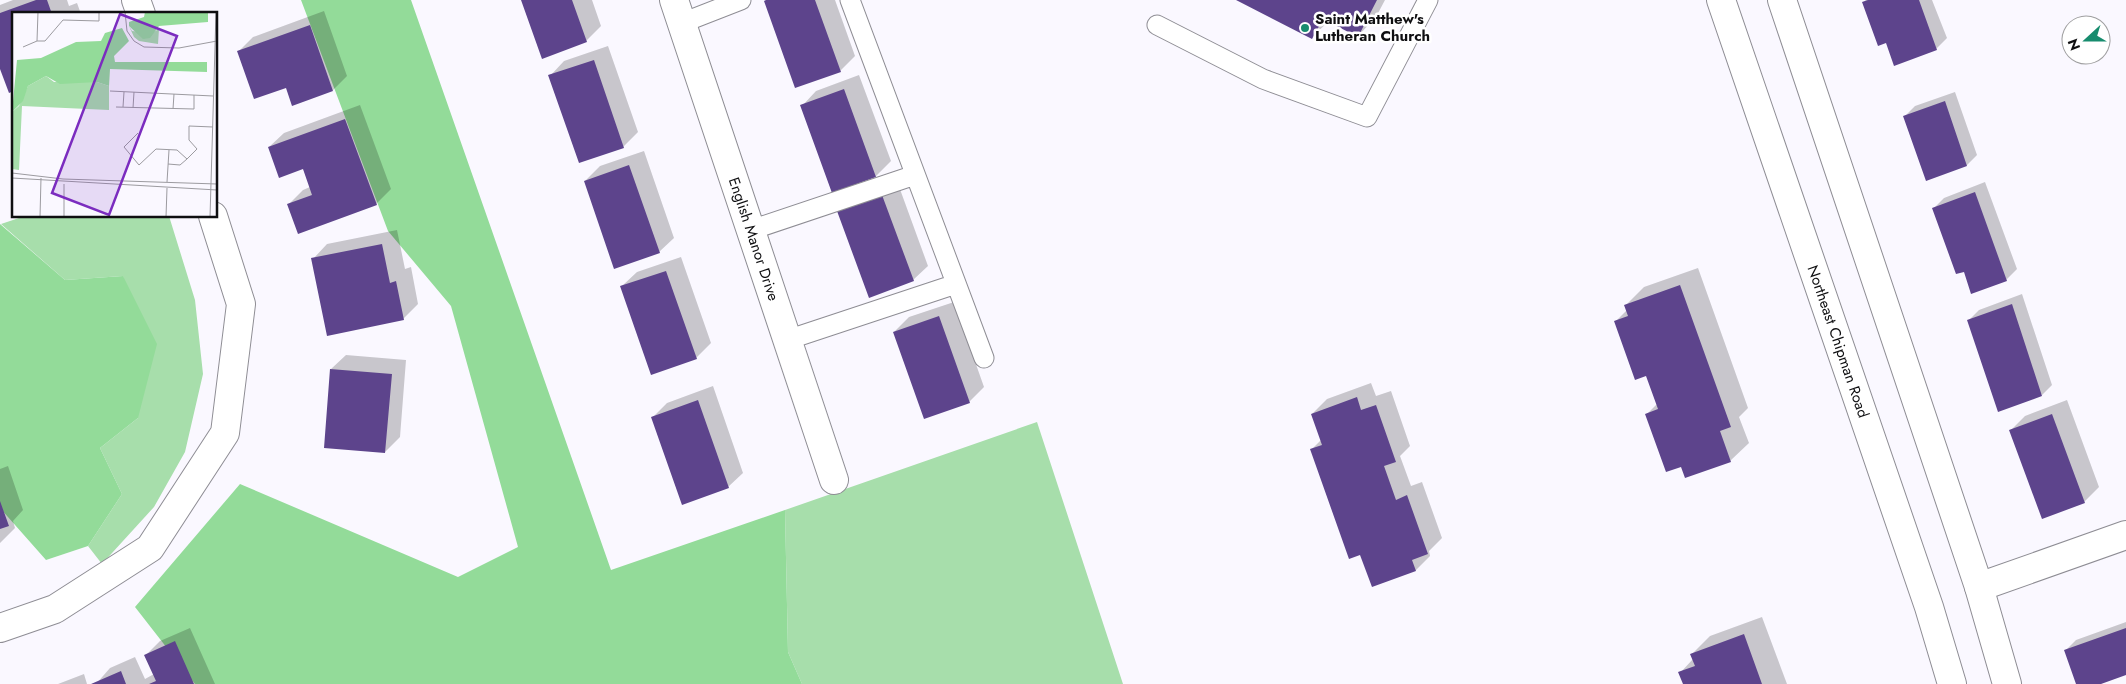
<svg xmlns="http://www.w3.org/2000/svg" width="2126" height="684" font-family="Jost,sans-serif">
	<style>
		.green { fill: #a7deab }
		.forest { fill: #93db99 }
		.shadow { fill: #0003 }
		.building { fill: #5d448c }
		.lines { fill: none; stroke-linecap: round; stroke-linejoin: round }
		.service-casing { stroke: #8e8d94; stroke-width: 21 }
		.minor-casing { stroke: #8e8d94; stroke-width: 30 }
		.secondary-casing { stroke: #8e8d94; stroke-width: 30 }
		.service { stroke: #fff; stroke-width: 19 }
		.minor { stroke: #fff; stroke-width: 28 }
		.secondary { stroke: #fff; stroke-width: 28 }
		.poi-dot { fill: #178c6e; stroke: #fff; stroke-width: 2 }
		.labels { text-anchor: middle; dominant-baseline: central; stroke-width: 5; stroke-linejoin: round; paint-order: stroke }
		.poi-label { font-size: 15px; font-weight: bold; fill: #0f0f11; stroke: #fff; text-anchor: start }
		.street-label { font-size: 15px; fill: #0f0f11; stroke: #fff }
		.inset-road { fill: none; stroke: #9c9ba0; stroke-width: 1 }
		.view { fill: #7b2cbf; fill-opacity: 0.15; stroke: #7b2cbf; stroke-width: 2.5 }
		.inset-edge { fill: none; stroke: #0f0f11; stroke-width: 2.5 }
	</style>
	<rect width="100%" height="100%" fill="#faf8ff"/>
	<!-- green -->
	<path class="green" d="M 25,216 L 169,216 L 195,300 L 203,374 L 185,452 L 154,507 L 102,564 L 88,546 L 122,494 L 100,448 L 138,418 L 123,276 L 65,280 L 1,224 Z
		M 1037,422 L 1123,684 L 802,684 L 788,652 L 785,510 Z"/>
	<!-- forest -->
	<path class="forest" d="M 301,0 L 411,0 L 611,570 L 785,510 L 788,652 L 802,684 L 195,684 L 135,607 L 240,484 L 458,577 L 518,547 L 451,306 L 388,231 Z
		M 0,224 L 65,280 L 123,276 L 157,344 L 138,418 L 100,448 L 122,494 L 88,546 L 46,560 L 0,508 Z"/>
	<!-- shadow -->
	<path class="shadow" d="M 13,0 L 67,0 L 69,6 L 77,3 L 81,14 L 14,14 L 0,65 L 0,5 Z
		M 523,0 L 592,0 L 601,26 L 586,41 Z
		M 766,0 L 835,0 L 855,56 L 840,71 Z
		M 1239,0 L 1385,0 L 1376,17 L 1358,36 L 1329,21 L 1312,37 Z
		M 1866,0 L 1932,0 L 1947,38 L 1936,49 L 1886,42 L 1863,3 Z
		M 324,11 L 347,76 L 333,90 L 287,87 L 239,51 L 253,37 Z
		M 608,46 L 638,132 L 623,147 L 550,76 L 564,61 Z
		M 859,75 L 891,161 L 876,176 L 832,192 L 802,106 L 816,91 Z
		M 1955,92 L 1977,155 L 1967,165 L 1927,179 L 1905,116 L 1915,106 Z
		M 360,105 L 391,189 L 376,204 L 288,205 L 303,190 L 310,187 L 303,168 L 269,147 L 284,133 Z
		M 644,151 L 674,238 L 659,252 L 585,181 L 600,166 Z
		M 897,181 L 928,266 L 913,280 L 838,212 Z
		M 1985,182 L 2017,269 L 2006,280 L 1964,270 L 1934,208 L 1944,198 Z
		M 397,230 L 405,269 L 411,267 L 418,304 L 403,319 L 313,259 L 327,244 Z
		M 681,257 L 711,343 L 696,358 L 622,286 L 637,272 Z
		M 1698,268 L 1748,408 L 1739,417 L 1749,443 L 1730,461 L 1681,465 L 1647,414 L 1657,404 L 1647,374 L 1615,322 L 1627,310 L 1626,305 L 1644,287 Z
		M 2022,294 L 2052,385 L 2042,395 L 1968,321 L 1979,310 Z
		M 954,302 L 984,387 L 969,402 L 894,332 L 909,317 Z
		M 346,355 L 406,360 L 400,437 L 385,452 L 331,369 Z
		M 1371,383 L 1376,396 L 1391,391 L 1410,446 L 1400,456 L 1411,486 L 1422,482 L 1442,538 L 1429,551 L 1430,556 L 1416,570 L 1372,586 L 1361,553 L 1312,449 L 1322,439 L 1312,414 L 1327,399 Z
		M 713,386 L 743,473 L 728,487 L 653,417 L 667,403 Z
		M 2067,400 L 2099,487 L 2084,502 L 2011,430 L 2025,416 Z
		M 8,466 L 23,510 L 13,521 L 15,528 L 0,543 L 0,469 Z
		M 1762,617 L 1787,684 L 1684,684 L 1680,673 L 1693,659 L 1692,654 L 1710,636 Z
		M 2126,622 L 2126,674 L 2097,684 L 2078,684 L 2066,650 L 2076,640 Z
		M 190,628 L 215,684 L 96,684 L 110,668 L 135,657 L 145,679 L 154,674 L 145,656 L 160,641 Z
		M 84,674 L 87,684 L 58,684 Z"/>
	<!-- building -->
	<path class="building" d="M 36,0 L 47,0 L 52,14 L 14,14 L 14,91 L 9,93 L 0,69 L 0,13 Z
		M 521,0 L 572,0 L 587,42 L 542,59 Z
		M 766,0 L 815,0 L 841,72 L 795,88 L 764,1 Z
		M 1236,0 L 1377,0 L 1358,37 L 1323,19 L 1312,39 Z
		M 1868,0 L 1919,0 L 1937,50 L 1894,66 L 1886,43 L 1878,46 L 1862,2 Z
		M 310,25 L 333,91 L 292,106 L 286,88 L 254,99 L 237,51 Z
		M 594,60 L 624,148 L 579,163 L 548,75 Z
		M 844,89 L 876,177 L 832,193 L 800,105 Z
		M 1945,101 L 1967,166 L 1926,181 L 1903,116 Z
		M 345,119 L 377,205 L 298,234 L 287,204 L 312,195 L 303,169 L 279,178 L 268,147 Z
		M 629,165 L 660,253 L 614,269 L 584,181 Z
		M 1975,192 L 2007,281 L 1971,294 L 1964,272 L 1956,274 L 1932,208 Z
		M 882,195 L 914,281 L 869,298 L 837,211 Z
		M 382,244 L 390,283 L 396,281 L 404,320 L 327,336 L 311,258 Z
		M 666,271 L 697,359 L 651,375 L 620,286 Z
		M 1680,285 L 1731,427 L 1720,431 L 1731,462 L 1685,478 L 1681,467 L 1666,472 L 1645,414 L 1658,409 L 1646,376 L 1635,380 L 1614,321 L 1628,316 L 1624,305 Z
		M 2012,304 L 2042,396 L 1998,412 L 1967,320 Z
		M 939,316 L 970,403 L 924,419 L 893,332 Z
		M 330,369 L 392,374 L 385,453 L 324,448 Z
		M 1357,397 L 1361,410 L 1376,405 L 1396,462 L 1384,466 L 1396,500 L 1407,495 L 1428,554 L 1412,560 L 1416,571 L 1372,587 L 1360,555 L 1349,559 L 1310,449 L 1322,445 L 1311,414 Z
		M 698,400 L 729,488 L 682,505 L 651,417 Z
		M 2052,414 L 2085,503 L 2042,519 L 2009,430 Z
		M 0,501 L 9,526 L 0,529 Z
		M 2126,628 L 2126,675 L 2101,684 L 2076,684 L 2064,650 Z
		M 1744,634 L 1762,684 L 1683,684 L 1678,672 L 1695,666 L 1690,654 Z
		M 175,641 L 194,684 L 149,684 L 156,681 L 144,655 Z
		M 121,671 L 126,684 L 91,684 Z"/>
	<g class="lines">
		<!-- service casing -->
		<g class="service-casing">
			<path id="service" d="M 850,0 L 984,358
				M 682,23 L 741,0
				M 1157,25 L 1263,79 L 1367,117 L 1428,0
				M 751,230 L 915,175
				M 787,340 L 956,284"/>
		</g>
		<!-- minor casing -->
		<g class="minor-casing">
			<g id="minor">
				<path d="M 136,0 L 141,14"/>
				<path id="s1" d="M 674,0 L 834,480"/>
				<path d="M 1979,587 L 2126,535"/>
				<path d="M 0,628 L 55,609 L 150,548 L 225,433 L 241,304 L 213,216"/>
			</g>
		</g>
		<!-- secondary casing -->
		<g class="secondary-casing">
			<g id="secondary">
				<path id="s2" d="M 1721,0 L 1929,607 L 1952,684"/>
				<path d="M 1782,0 L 1979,587 L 2007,684"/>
			</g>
		</g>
		<!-- service -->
		<use href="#service" class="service"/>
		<!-- minor -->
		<use href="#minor" class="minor"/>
		<!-- secondary -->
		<use href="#secondary" class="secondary"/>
	</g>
	<!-- markers -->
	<circle class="poi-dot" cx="1305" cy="28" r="5"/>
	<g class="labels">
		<!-- poi labels -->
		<g class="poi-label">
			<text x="1315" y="19">Saint Matthew's<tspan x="1315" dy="17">Lutheran Church</tspan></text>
		</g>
		<!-- street labels -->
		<g class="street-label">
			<text stroke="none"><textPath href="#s1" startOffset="252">English Manor Drive</textPath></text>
			<text stroke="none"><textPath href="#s2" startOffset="361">Northeast Chipman Road</textPath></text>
		</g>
	</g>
	<!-- overview -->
	<g transform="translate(12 12)">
		<rect width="205" height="205" fill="#faf8ff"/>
		<path d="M 117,14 L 120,19 L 140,21 L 147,17 L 146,32 L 127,29 L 122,25 ZM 34,64 L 42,70 L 85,70 L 97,74 L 97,98 L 10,94 L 7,158 L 0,157 L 0,100 L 7,94 L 16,74 Z" fill="#a7deab"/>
		<path d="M 133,0 L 196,0 L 196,10 L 147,14 L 138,26 L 131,27 L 117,14 L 117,10 L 132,5 ZM 110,16 L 117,29 L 102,44 L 103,50 L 195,50 L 195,60 L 98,57 L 97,74 L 85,70 L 48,72 L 34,64 L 16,74 L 11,89 L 0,100 L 5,48 L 29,46 L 64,30 L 89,29 L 93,21 Z" fill="#93db99"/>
		<path class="inset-road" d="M 113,0 L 115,19 L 122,29 L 132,35 L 167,36 L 205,29M 25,29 L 33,29 L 51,8 L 87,9 L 87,0M 11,35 L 25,29 L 26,0M 98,79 L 201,84M 104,95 L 182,97 L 182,83M 111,95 L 112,80M 121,96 L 122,80M 161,97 L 162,82M 126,121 L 112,135 L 127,153 L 144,137 L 165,138 L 175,147 L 185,137 L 177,128 L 177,114 L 201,115M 156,152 L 168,153 L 175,147M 0,161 L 51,167 L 205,172M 0,166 L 205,178M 155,170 L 157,138M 28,205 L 29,166M 52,205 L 52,172M 154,205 L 155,176M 198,205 L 204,0"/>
		<path class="view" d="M 108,2 L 165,24 L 97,203 L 40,181 Z"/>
		<rect width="205" height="205" class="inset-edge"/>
	</g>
	<!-- north arrow -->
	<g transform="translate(2086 40) rotate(249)"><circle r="24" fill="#ffffff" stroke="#9f9fa0"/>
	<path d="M0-4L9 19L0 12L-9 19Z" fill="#178c6e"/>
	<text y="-8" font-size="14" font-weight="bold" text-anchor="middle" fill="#0f0f11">N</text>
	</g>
</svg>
